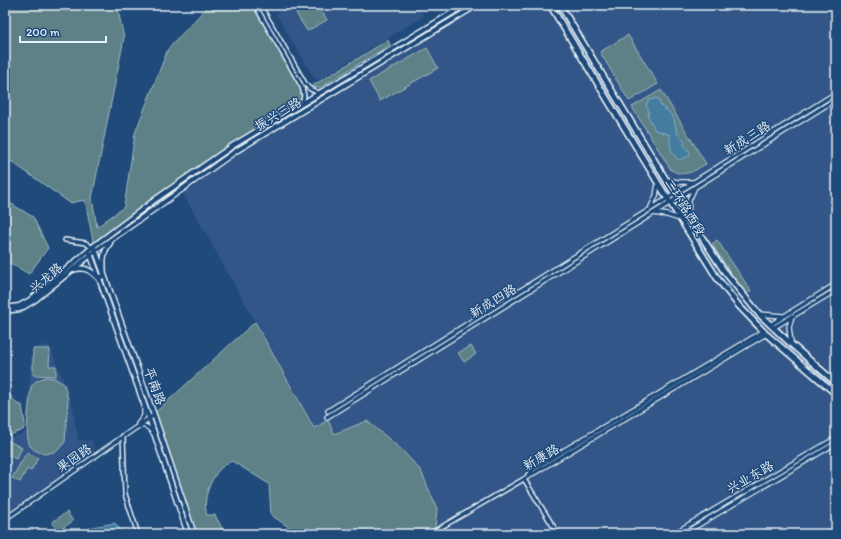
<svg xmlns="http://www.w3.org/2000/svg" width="841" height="539" font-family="Itim,'LXGW WenKai TC',sans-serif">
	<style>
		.built { fill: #335787 }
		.green { fill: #5d8186; stroke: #a2b9bf }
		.water { fill: #457da0; stroke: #86abc3 }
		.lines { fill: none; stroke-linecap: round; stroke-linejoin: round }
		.minor-casing { stroke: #e8f1f8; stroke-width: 6 }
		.tertiary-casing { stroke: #e8f1f8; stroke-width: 6 }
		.secondary-casing { stroke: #e8f1f8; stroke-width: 7 }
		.primary-casing { stroke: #e8f1f8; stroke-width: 8 }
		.minor { stroke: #1f4a7a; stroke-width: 3 }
		.tertiary { stroke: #1f4a7a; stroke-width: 3.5 }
		.secondary { stroke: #1f4a7a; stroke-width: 4 }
		.primary { stroke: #1f4a7a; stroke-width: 4.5 }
		.labels { text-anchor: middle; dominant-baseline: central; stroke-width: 3; stroke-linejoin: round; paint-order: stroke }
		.street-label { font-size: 13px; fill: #e8f1f8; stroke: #1f4a7a }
	</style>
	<rect width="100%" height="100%" fill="#1f4a7a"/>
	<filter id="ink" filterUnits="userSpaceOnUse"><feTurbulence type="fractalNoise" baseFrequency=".025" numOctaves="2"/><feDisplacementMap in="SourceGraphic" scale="8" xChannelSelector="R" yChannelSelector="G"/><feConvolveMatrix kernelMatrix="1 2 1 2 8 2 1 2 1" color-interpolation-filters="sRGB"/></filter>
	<g filter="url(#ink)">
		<!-- built -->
		<path class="built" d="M 291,5 L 416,5 L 424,16 L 318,80 L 315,79 L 276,14 Z
			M 467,5 L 836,5 L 836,534 L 430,534 L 315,428 L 184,195 L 179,183 L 229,149 Z
			M 49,345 L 63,379 L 73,409 L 78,440 L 92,441 L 95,456 L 5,519 L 5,440 L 26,432 L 32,348 Z"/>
		<!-- green -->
		<path class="green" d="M 5,5 L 117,5 L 124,38 L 92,198 L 97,227 L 124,207 L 135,133 L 168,49 L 209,5 L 255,5 L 303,90 L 302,103 L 229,149 L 94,246 L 85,200 L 70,203 L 5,157 Z
			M 309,5 L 318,5 L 327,20 L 307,31 L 296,13 Z
			M 628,35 L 658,84 L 629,101 L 600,52 Z
			M 388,40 L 390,45 L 319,88 L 312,86 Z
			M 427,48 L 438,68 L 380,101 L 369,81 Z
			M 661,90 L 706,164 C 693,171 686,178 671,170 L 632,107 Z
			M 5,200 L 33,217 L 48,248 L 29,274 L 5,260 Z
			M 717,240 L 751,291 L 746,293 L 739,286 L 712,244 Z
			M 255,322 L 314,428 L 328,420 L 334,434 L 367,421 L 401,449 L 421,471 L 437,509 L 435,527 L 432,534 L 299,534 L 271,515 L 269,484 L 232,461 C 228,463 224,465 221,468 C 210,479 202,500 207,515 L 215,515 L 223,530 L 220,534 L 188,534 L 149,418 Z
			M 471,346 L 476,354 L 464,362 L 458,353 Z
			M 33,349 L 50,349 L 49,366 L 56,366 L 56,376 L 33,375 Z
			M 46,377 L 54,378 L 64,384 L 68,399 L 65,442 L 57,451 L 45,454 C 40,453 35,451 31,447 C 23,438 30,400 31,387 L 36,381 Z
			M 5,389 L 17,404 L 22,405 L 25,424 L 23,430 L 7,436 L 5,439 Z
			M 7,440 L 22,448 L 16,459 L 5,453 L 5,444 Z
			M 27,452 L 38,458 L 31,471 L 27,469 L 20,482 L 12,478 Z
			M 67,512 L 73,521 L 58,531 L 52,522 Z"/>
		<!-- water -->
		<path class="water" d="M 658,98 L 661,106 L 670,113 L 674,119 L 677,133 L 685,141 L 684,145 L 690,152 L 690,156 L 678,160 C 671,152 669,146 670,135 L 655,130 L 648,116 L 649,111 L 646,105 L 649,100 Z
			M 115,523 L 124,534 L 86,534 L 89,528 L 97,526 Z"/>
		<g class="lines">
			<!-- minor casing -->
			<g class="minor-casing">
				<path id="minor" d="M 255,5 L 302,87 L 304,96 L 302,103
					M 260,5 L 306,85 L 310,89 L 319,93
					M 65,240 L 86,243 L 92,248
					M 123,436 L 125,494 L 138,534
					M 433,532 L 524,479 L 558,534"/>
			</g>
			<!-- tertiary casing -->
			<g class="tertiary-casing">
				<path id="tertiary" d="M 667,180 L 678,182 L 693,182
					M 651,207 L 656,196 L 658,183
					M 653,213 L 667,215 L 680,219
					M 688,216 L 689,200 L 695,187
					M 759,314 L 783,316
					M 770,325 L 836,284
					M 773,328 L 836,290
					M 791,343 L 789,327 L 792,316
					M 328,411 L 836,93
					M 327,417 L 836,99
					M 138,424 L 144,416 L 144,406
					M 138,427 C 145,424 149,427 153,433
					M 528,475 L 533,469 L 764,331
					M 524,479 L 766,334
					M 5,519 L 154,415
					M 673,534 L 836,438
					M 683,534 L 836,443"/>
			</g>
			<!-- secondary casing -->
			<g class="secondary-casing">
				<path id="secondary" d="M 95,249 L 154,415 L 194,534
					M 90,253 L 149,418 L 188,534
					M 73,270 C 84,266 91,270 98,278 L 104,276 C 103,263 102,253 110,243
					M 5,308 L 19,306 L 30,300 L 95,245 L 156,199 L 234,145 L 465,5
					M 5,311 L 20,309 L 35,300 L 98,249 L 236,151 L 477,5"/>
			</g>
			<!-- primary casing -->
			<g class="primary-casing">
				<path id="primary" d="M 550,5 L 658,183 L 717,278 L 739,306 L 766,334 L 836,394
					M 560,5 L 688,216 L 724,271 L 759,314 L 791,344 L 836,383"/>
			</g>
			<!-- minor -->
			<use href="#minor" class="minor"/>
			<!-- tertiary -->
			<use href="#tertiary" class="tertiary"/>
			<!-- secondary -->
			<use href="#secondary" class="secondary"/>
			<!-- primary -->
			<use href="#primary" class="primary"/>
		</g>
	</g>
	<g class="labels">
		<!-- street labels -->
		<g class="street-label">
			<text transform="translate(278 114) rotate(-31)">振兴三路</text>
			<text transform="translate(747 138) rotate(-32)">新成三路</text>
			<text transform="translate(685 207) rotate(58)">二环路西段</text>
			<text transform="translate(46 278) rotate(-40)">兴龙路</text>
			<text transform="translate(493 301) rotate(-32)">新成四路</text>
			<text transform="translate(155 386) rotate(70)">平南路</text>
			<text transform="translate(541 457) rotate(-30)">新康路</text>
			<text transform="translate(74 458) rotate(-35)">果园路</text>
			<text transform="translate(750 477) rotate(-30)">兴业东路</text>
		</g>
	</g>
	<!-- margin -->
	<rect width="841" height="539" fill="none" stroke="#1f4a7a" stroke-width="20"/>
	<rect x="10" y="10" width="821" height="519" fill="none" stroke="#e8f1f8" stroke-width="1.5" filter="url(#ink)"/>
	<!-- scale -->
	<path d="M20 36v6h86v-6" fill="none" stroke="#e8f1f8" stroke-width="2"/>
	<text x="26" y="36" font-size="12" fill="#e8f1f8" stroke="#1f4a7a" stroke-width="3" paint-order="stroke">200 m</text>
</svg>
